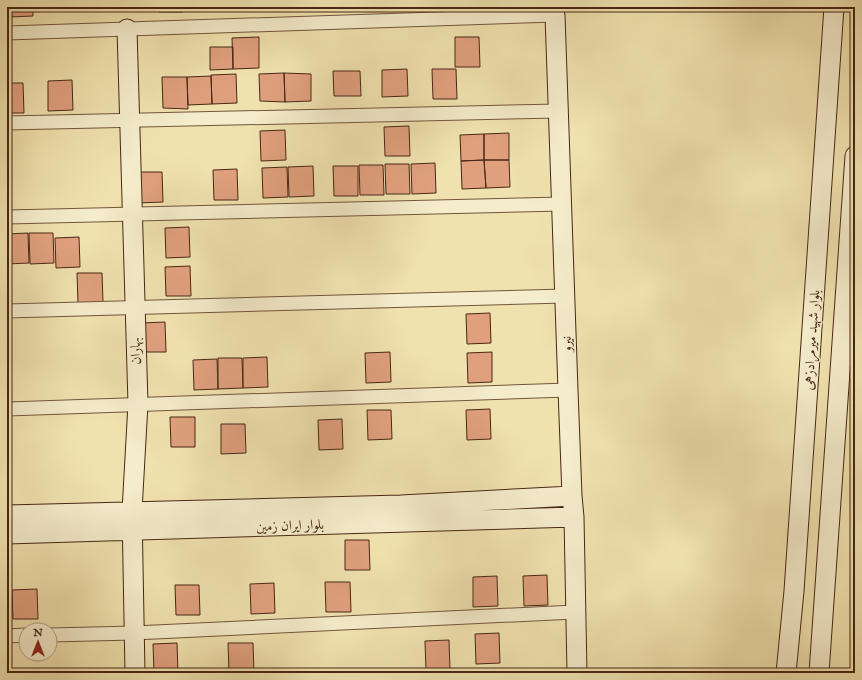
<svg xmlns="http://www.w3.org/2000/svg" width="862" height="680" font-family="'IM FELL English',Amiri,serif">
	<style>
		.building { fill: #e0a07e; stroke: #482714 }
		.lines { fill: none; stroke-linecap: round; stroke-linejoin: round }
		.street-casing { stroke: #72563b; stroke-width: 15 }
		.secondary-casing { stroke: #482714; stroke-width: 21 }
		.street { stroke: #f5eccb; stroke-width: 13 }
		.secondary { stroke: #f5eccb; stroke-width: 19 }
		.labels { text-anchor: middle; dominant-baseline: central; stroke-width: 3; stroke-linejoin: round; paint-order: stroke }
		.street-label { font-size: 14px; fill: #482714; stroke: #f5eccb }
	</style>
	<rect width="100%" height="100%" fill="#f0e2af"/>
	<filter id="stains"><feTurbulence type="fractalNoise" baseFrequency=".005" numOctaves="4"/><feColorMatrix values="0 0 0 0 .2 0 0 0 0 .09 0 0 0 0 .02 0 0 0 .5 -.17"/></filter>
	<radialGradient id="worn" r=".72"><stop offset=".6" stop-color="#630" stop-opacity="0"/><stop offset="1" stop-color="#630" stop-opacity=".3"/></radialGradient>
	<!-- building -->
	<path class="building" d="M 8,7 L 33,7 L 33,16 L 9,17 Z
		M 159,7 L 183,7 L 183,12 L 159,12 Z
		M 259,37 L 259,68 L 233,69 L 232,38 Z
		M 455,37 L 479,37 L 480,67 L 455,67 Z
		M 210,47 L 233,47 L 233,69 L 210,70 Z
		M 407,69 L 408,96 L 382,97 L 382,70 Z
		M 432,69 L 456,69 L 457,99 L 433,99 Z
		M 333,71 L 360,71 L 361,96 L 334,96 Z
		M 284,73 L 311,74 L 311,101 L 285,102 Z
		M 284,73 L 285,102 L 260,101 L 259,74 Z
		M 236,74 L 237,103 L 212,104 L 211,75 Z
		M 211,76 L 212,104 L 188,105 L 187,77 Z
		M 162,77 L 187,77 L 188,109 L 163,108 Z
		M 72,80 L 73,110 L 48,111 L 48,81 Z
		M 7,83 L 23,83 L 24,113 L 7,113 Z
		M 409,126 L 410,156 L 385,156 L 384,127 Z
		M 285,130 L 286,160 L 261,161 L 260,131 Z
		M 509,133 L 509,160 L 484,160 L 484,134 Z
		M 484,134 L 484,160 L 461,161 L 460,135 Z
		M 484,160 L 509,160 L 510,187 L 486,188 Z
		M 484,160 L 486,188 L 462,189 L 461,161 Z
		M 435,163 L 436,193 L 412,194 L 411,164 Z
		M 385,164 L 409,164 L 410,194 L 386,194 Z
		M 359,165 L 383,165 L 384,195 L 360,195 Z
		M 313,166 L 314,196 L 289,197 L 288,167 Z
		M 333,166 L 358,166 L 358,196 L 334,196 Z
		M 287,167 L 288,197 L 263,198 L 262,168 Z
		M 237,169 L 238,200 L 214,200 L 213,170 Z
		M 138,172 L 162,172 L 163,202 L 138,203 Z
		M 189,227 L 190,257 L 166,258 L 165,228 Z
		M 28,233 L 29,263 L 7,264 L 7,234 Z
		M 29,233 L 53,233 L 54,263 L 30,264 Z
		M 79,237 L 80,267 L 56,268 L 55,238 Z
		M 190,266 L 191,296 L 166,296 L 165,267 Z
		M 77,273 L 102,273 L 103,302 L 78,303 Z
		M 490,313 L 491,343 L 467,344 L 466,314 Z
		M 165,322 L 166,352 L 142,352 L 141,323 Z
		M 390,352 L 391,382 L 366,383 L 365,353 Z
		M 492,352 L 492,382 L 468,383 L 467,353 Z
		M 267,357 L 268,387 L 243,388 L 243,358 Z
		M 218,358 L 242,358 L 243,388 L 218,389 Z
		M 217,359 L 218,389 L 194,390 L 193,360 Z
		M 490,409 L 491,439 L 467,440 L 466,410 Z
		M 367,410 L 391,410 L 392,439 L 368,440 Z
		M 170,417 L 195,417 L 195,447 L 171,447 Z
		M 342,419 L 343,449 L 319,450 L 318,420 Z
		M 221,424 L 245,424 L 246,453 L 221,454 Z
		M 345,540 L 369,540 L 370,570 L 345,570 Z
		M 547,575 L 548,605 L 524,606 L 523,576 Z
		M 497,576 L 498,606 L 473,607 L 473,577 Z
		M 325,582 L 350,582 L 351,612 L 326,612 Z
		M 274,583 L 275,613 L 251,614 L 250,584 Z
		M 175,585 L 199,585 L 200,615 L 176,615 Z
		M 37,589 L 38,619 L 13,619 L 12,590 Z
		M 499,633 L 500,663 L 476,664 L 475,634 Z
		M 449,640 L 450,670 L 426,671 L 425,641 Z
		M 177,643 L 178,673 L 154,673 L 153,644 Z
		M 228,643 L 253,643 L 254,673 L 229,673 Z
		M 523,669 L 524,673 L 499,673 L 499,670 Z"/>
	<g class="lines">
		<!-- street casing -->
		<g class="street-casing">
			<path id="street" d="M 7,33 L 555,15
				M 7,123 L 559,111
				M 7,217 L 562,204
				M 7,311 L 565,296
				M 7,409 L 568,390
				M 50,635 L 134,633 L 575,612
				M 7,636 L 26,635"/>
		</g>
		<!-- secondary casing -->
		<g class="secondary-casing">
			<path id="secondary" d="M 555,15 L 568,390 L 572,496 L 574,517 L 577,673
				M 127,29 L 138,404 L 132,511 L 135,673
				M 7,515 L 401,505 L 572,496
				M 7,534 L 574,517
				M 786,673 L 794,591 L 834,7
				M 819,673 L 855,156"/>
		</g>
		<!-- street -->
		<use href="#street" class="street"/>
		<!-- secondary -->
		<use href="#secondary" class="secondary"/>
	</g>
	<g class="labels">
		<!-- street labels -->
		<g class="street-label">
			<text transform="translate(812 340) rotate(-86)">بلوار شهید میرمرادزهی</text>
			<text transform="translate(567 344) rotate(-92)">نیرو</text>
			<text transform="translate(136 351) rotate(-92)">بهاران</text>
			<text transform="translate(290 526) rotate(-2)">بلوار ایران زمین</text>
		</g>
	</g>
	<!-- margin -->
	<rect width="862" height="680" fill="none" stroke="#f0e2af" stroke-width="24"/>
	<rect x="8" y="8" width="846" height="664" fill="none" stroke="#482714" stroke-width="2"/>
	<rect x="12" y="12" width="838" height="656" fill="none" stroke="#482714"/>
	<!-- north arrow -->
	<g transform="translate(38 642)"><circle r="19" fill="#f5eccb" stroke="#b09d82"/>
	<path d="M0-3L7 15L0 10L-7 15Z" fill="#8f2418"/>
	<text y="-6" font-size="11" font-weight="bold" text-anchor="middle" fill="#482714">N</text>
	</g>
	<rect width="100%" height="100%" filter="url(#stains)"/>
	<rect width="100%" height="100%" fill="url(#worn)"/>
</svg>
